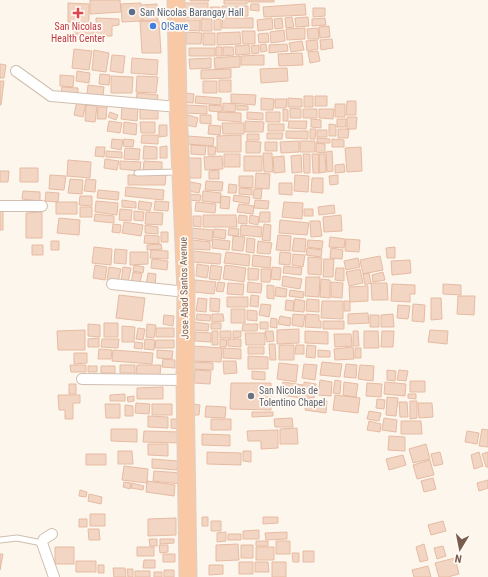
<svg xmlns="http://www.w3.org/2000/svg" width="488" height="577" font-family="'Roboto Condensed',sans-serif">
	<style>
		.building { fill: #f3d5c3; stroke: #e6bba3 }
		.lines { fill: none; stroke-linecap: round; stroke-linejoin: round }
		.service-casing { stroke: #d1beb0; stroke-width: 7 }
		.minor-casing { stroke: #d1beb0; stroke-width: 12 }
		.trunk-casing { stroke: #dad1cd; stroke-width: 19 }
		.service { stroke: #fff; stroke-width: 5 }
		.minor { stroke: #fff; stroke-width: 10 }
		.trunk { stroke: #f9c8a4; stroke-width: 17 }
		.service-dot { fill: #5c6f8a; stroke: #fffaf3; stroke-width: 1.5 }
		.health-dot { fill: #e0444e; stroke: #fffaf3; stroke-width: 1.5 }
		.shop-dot { fill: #3f7fe0; stroke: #fffaf3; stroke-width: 1.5 }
		.worship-dot { fill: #6b7280; stroke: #fffaf3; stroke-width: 1.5 }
		.labels { text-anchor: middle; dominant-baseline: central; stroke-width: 3.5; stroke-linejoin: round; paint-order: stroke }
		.service-label { font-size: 10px; fill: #4e5e75; stroke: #fffaf3; text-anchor: start }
		.health-label { font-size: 10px; fill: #be3a42; stroke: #fffaf3 }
		.shop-label { font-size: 10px; fill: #366cbe; stroke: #fffaf3; text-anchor: start }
		.street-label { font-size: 10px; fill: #7a5c4d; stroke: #fffaf3 }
		.worship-label { font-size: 10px; fill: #5b616d; stroke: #fffaf3; text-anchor: start }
	</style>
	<rect width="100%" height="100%" fill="#fdf6ec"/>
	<!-- building -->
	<path class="building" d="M 90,0 L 120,0 L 121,12 L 90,14 Z
		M 190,0 L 209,0 L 209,1 L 190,1 Z
		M 224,0 L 247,0 L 247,4 L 224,4 Z
		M 248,0 L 274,0 L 274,2 L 248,2 Z
		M 68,3 L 89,4 L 89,23 L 68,22 Z
		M 141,3 L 142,21 L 122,22 L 121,4 Z
		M 179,3 L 208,3 L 208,18 L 179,18 Z
		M 157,4 L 158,20 L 143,21 L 142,5 Z
		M 251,4 L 259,4 L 259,11 L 250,10 Z
		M 305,4 L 306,15 L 264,17 L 263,7 Z
		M 222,6 L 248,6 L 248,16 L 222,16 Z
		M 210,7 L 220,7 L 220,16 L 210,16 Z
		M 313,8 L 325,8 L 325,16 L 313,17 Z
		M 292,17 L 294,27 L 286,28 L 285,18 Z
		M 308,17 L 309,26 L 296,27 L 295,18 Z
		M 96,18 L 119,19 L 119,25 L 112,26 L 112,36 L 96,36 Z
		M 222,18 L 253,18 L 253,28 L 222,28 Z
		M 272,18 L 273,29 L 258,31 L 257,20 Z
		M 282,18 L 283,28 L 275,29 L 274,19 Z
		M 325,18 L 326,25 L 312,26 L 312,19 Z
		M 201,19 L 212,19 L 212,31 L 201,31 Z
		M 214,19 L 221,19 L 221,30 L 214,30 Z
		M 182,20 L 200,20 L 200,31 L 182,30 Z
		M 140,21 L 159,21 L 161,53 L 142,53 Z
		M 73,25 L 94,25 L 94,35 L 73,34 Z
		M 329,26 L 330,37 L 320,38 L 319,27 Z
		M 305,28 L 305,39 L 287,40 L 286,29 Z
		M 318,28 L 319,39 L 308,39 L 307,29 Z
		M 284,30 L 285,41 L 271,43 L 270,32 Z
		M 242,31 L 255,31 L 255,44 L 243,44 Z
		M 186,32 L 202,33 L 201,44 L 186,44 Z
		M 240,32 L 241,44 L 217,45 L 217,33 Z
		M 203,33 L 215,33 L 215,45 L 203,45 Z
		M 268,33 L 269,42 L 259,43 L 258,34 Z
		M 332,39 L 333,48 L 321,50 L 320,40 Z
		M 317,40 L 318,49 L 307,51 L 306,41 Z
		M 302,41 L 304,50 L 291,52 L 289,43 Z
		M 266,44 L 267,51 L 261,52 L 260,45 Z
		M 287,44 L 288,51 L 269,53 L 269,45 Z
		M 249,45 L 250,54 L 236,55 L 235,46 Z
		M 259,45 L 259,53 L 252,54 L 251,46 Z
		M 216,47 L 222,47 L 222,56 L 216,56 Z
		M 223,47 L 233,47 L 234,55 L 223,56 Z
		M 189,48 L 215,48 L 215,56 L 189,56 Z
		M 74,49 L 92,51 L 89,70 L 72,68 Z
		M 94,50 L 109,53 L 106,72 L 92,70 Z
		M 318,51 L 320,61 L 310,63 L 308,52 Z
		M 302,53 L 303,65 L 279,66 L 278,54 Z
		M 112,55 L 125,56 L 123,73 L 110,71 Z
		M 264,55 L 264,65 L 241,65 L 241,56 Z
		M 240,56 L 240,67 L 215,69 L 214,58 Z
		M 132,58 L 158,60 L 157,75 L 131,73 Z
		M 211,58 L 211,68 L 190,69 L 189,59 Z
		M 0,64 L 6,65 L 4,78 L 0,78 Z
		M 287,68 L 288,81 L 261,83 L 260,69 Z
		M 231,69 L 231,78 L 201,79 L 201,70 Z
		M 77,71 L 90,73 L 89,83 L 76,81 Z
		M 100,74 L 110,75 L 109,85 L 99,84 Z
		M 60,75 L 74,76 L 73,87 L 60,86 Z
		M 111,76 L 133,77 L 132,93 L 111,93 Z
		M 137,76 L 158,77 L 156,93 L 136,92 Z
		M 219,80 L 231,80 L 231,92 L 219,92 Z
		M 0,81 L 4,81 L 1,105 L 0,105 Z
		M 203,81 L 217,81 L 217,93 L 203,93 Z
		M 88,85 L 104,87 L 103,96 L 87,94 Z
		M 62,87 L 78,88 L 78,96 L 61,94 Z
		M 137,93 L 158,95 L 157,104 L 136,102 Z
		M 184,93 L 194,94 L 193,103 L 183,102 Z
		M 231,94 L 256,95 L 255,105 L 231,103 Z
		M 196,96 L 221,98 L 221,105 L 195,103 Z
		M 304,96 L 313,96 L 313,107 L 304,107 Z
		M 315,96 L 327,96 L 327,106 L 315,106 Z
		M 261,98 L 274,99 L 273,110 L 261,110 Z
		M 288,98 L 302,99 L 302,107 L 288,107 Z
		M 275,99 L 287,99 L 286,108 L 275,108 Z
		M 77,101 L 86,103 L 83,117 L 74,115 Z
		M 347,101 L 356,101 L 356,115 L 346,115 Z
		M 223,103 L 236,104 L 235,112 L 223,111 Z
		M 335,104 L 345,104 L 345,117 L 335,117 Z
		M 86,105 L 97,106 L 95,122 L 85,121 Z
		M 186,105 L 207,106 L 207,114 L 185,113 Z
		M 209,105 L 222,106 L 222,112 L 209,111 Z
		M 237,105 L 248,106 L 248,110 L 237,110 Z
		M 122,106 L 138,108 L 137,121 L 121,119 Z
		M 98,107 L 107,107 L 106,119 L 97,119 Z
		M 140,108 L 158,108 L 158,119 L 140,119 Z
		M 290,108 L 301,109 L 301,118 L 290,118 Z
		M 283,109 L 288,110 L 288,121 L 283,121 Z
		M 303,109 L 317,109 L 317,118 L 303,118 Z
		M 319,109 L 334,109 L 333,119 L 319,118 Z
		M 110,112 L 118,115 L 116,120 L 108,117 Z
		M 218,112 L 241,113 L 241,122 L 218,120 Z
		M 247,112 L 263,113 L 263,120 L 247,119 Z
		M 266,112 L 280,112 L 280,122 L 266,122 Z
		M 188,115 L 198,118 L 196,127 L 186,125 Z
		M 200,115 L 211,115 L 211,124 L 200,123 Z
		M 347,117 L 357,117 L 356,129 L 347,129 Z
		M 311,119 L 321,120 L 321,128 L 311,127 Z
		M 337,119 L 346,119 L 346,127 L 337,127 Z
		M 109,121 L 122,123 L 120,133 L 107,131 Z
		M 245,121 L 264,122 L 263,132 L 245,132 Z
		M 289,121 L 307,121 L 306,129 L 288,128 Z
		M 124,122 L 137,124 L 136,135 L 123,133 Z
		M 140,122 L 155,122 L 155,133 L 141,133 Z
		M 222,123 L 244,123 L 244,134 L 223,134 Z
		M 268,124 L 284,124 L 284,131 L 268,131 Z
		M 329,124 L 336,125 L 336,136 L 329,136 Z
		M 159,125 L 167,125 L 167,136 L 159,137 Z
		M 209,125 L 221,126 L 220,135 L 208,134 Z
		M 310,129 L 316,129 L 315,139 L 310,139 Z
		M 338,129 L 349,129 L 348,138 L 338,138 Z
		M 317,130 L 327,130 L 327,137 L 317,137 Z
		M 286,131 L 308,131 L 308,139 L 286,138 Z
		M 267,133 L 283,133 L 282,139 L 267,139 Z
		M 247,134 L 259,134 L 259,140 L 247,140 Z
		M 142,135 L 158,135 L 158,144 L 141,143 Z
		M 241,135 L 241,152 L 217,152 L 217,136 Z
		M 188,136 L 214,138 L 213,146 L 187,144 Z
		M 317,138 L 330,139 L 330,143 L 317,143 Z
		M 112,139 L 123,140 L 121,150 L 111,148 Z
		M 124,139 L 134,140 L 133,147 L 123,146 Z
		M 332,139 L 344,140 L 344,147 L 332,147 Z
		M 246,141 L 261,142 L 260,153 L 246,153 Z
		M 299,141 L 299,152 L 281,153 L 280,142 Z
		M 300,141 L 315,141 L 315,152 L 300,152 Z
		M 265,142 L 277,142 L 277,151 L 265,151 Z
		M 316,143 L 325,144 L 325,153 L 316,152 Z
		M 191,145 L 206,146 L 205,155 L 191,154 Z
		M 144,146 L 157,147 L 157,159 L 143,159 Z
		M 167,146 L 167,158 L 160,158 L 160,147 Z
		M 208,146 L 216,147 L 215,155 L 208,155 Z
		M 96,147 L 105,147 L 104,157 L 95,156 Z
		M 361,147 L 362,171 L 347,172 L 345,148 Z
		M 125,148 L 140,149 L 139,160 L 124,159 Z
		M 106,151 L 122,152 L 122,158 L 106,157 Z
		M 332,151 L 333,171 L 327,172 L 326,152 Z
		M 263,153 L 272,153 L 273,172 L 264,172 Z
		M 224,154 L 240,154 L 240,167 L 224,167 Z
		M 303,154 L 310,154 L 310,173 L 304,173 Z
		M 312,154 L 319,154 L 319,173 L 313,173 Z
		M 319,154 L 325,154 L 326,172 L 319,173 Z
		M 301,155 L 302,172 L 292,173 L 291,156 Z
		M 222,156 L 223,169 L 205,170 L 204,157 Z
		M 244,156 L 262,156 L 262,171 L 244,171 Z
		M 284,156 L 285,172 L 274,173 L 273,157 Z
		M 188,158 L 201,158 L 201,178 L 188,178 Z
		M 105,159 L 119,161 L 117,170 L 104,168 Z
		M 68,160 L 91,162 L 90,178 L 67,176 Z
		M 120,161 L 141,162 L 140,171 L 120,169 Z
		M 144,161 L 162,162 L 162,170 L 143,170 Z
		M 344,164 L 345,172 L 335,173 L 335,165 Z
		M 20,168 L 38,168 L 38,182 L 20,182 Z
		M 219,170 L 219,179 L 209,179 L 209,171 Z
		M 0,171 L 9,171 L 8,182 L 0,182 Z
		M 256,173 L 270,174 L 269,189 L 255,188 Z
		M 50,175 L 66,176 L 64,190 L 49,189 Z
		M 128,175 L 166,175 L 165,185 L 128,185 Z
		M 295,175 L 309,176 L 308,192 L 294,191 Z
		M 338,175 L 338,184 L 330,185 L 329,176 Z
		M 239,176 L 253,176 L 253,188 L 239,187 Z
		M 312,178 L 323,178 L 323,193 L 311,192 Z
		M 70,179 L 83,180 L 82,194 L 68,193 Z
		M 86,179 L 96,180 L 95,192 L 84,191 Z
		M 206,181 L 223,182 L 222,191 L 205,190 Z
		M 190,182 L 201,184 L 199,193 L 188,191 Z
		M 279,183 L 292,183 L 292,195 L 279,194 Z
		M 229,184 L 237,185 L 236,193 L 228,193 Z
		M 126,187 L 164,190 L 163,200 L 125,196 Z
		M 239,188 L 252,189 L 252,195 L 239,194 Z
		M 254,189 L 262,189 L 261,199 L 253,198 Z
		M 98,190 L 119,192 L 118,200 L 97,198 Z
		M 23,191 L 40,192 L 40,201 L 22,199 Z
		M 203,191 L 221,193 L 220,203 L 202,201 Z
		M 46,192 L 59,193 L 58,202 L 45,201 Z
		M 188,194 L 201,195 L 200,201 L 188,200 Z
		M 234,195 L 250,197 L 249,204 L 233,201 Z
		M 80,196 L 92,196 L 92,206 L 79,205 Z
		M 221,196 L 230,197 L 229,209 L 220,208 Z
		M 122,200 L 136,202 L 136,208 L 122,207 Z
		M 255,200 L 269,201 L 268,209 L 254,208 Z
		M 96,201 L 118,203 L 117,215 L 95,212 Z
		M 139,201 L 152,203 L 150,211 L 138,209 Z
		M 155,201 L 169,202 L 168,211 L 154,210 Z
		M 56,202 L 77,202 L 77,214 L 56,214 Z
		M 196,202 L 216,204 L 215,213 L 195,211 Z
		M 284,202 L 303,203 L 302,219 L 282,217 Z
		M 239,204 L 254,206 L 253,214 L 237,212 Z
		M 334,205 L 335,213 L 319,215 L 318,207 Z
		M 80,207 L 92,207 L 92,217 L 80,217 Z
		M 120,209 L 132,210 L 131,221 L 119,220 Z
		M 304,209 L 313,209 L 313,216 L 304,216 Z
		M 0,211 L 3,212 L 3,230 L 0,230 Z
		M 134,211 L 144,212 L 143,221 L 134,220 Z
		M 42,212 L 42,238 L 26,238 L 26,213 Z
		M 146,212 L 163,213 L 162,225 L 145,224 Z
		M 260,212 L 270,212 L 270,222 L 259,222 Z
		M 95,214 L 114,216 L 114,223 L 94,221 Z
		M 203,215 L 236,215 L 237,227 L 203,227 Z
		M 239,215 L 247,216 L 247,224 L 238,223 Z
		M 250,215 L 259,217 L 258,225 L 249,223 Z
		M 341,215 L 342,231 L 324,232 L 323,217 Z
		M 193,216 L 201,216 L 201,227 L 193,226 Z
		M 59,218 L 80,220 L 79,235 L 57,233 Z
		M 280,220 L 309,223 L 307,235 L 279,233 Z
		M 310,221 L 320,221 L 322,236 L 311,237 Z
		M 124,222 L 143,225 L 141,236 L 122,233 Z
		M 113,224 L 121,225 L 120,233 L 112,232 Z
		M 264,224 L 271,225 L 270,241 L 262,240 Z
		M 145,225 L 158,227 L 158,234 L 145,233 Z
		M 241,225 L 262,227 L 261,237 L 240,235 Z
		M 191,228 L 213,230 L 212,241 L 190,238 Z
		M 229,228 L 239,229 L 238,236 L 228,235 Z
		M 214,229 L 226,230 L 225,239 L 213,237 Z
		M 161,232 L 168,232 L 168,242 L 161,242 Z
		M 145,235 L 159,236 L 159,244 L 144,243 Z
		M 278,235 L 291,236 L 290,251 L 276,250 Z
		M 233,236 L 245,237 L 243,251 L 232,250 Z
		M 330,237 L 345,239 L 344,248 L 329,247 Z
		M 247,238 L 255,239 L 254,253 L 246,252 Z
		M 294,238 L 306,239 L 305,252 L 292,251 Z
		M 213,239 L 230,241 L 229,250 L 212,248 Z
		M 346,239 L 360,240 L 359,252 L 345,251 Z
		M 192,240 L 210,242 L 210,250 L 191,249 Z
		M 308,240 L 323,241 L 322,249 L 307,247 Z
		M 51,241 L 59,241 L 59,250 L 51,250 Z
		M 258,241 L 272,243 L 270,254 L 257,253 Z
		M 161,244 L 162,249 L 147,250 L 147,245 Z
		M 32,245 L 43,245 L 43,255 L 32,255 Z
		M 94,247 L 112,249 L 111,265 L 92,263 Z
		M 395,247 L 395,258 L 387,258 L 386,248 Z
		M 307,248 L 322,250 L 321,257 L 306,255 Z
		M 331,248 L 343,250 L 342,259 L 330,258 Z
		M 115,249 L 127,250 L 126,264 L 114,263 Z
		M 151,250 L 168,251 L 168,259 L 150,258 Z
		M 193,251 L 221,254 L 220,264 L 192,262 Z
		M 130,252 L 148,252 L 148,264 L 130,265 Z
		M 226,252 L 250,255 L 249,266 L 224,263 Z
		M 280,252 L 291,253 L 290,265 L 279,264 Z
		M 293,254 L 305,255 L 303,267 L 292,265 Z
		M 253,255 L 271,257 L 270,268 L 252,266 Z
		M 380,256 L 383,270 L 363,274 L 360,260 Z
		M 308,257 L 322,258 L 321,275 L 308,274 Z
		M 358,258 L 360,267 L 346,270 L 344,261 Z
		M 152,259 L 168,261 L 167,270 L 151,268 Z
		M 324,259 L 334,259 L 333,277 L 323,277 Z
		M 410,260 L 411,273 L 392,275 L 391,261 Z
		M 197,264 L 209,266 L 207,278 L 196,276 Z
		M 95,265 L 107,267 L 105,280 L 93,278 Z
		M 134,265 L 144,267 L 143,273 L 133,271 Z
		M 211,265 L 222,267 L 220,280 L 209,279 Z
		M 225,265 L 246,268 L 244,282 L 223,279 Z
		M 284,266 L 302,268 L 301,275 L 283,273 Z
		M 109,267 L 121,269 L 118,282 L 107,280 Z
		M 123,267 L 131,268 L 128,283 L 121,282 Z
		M 272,267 L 281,268 L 280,280 L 271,279 Z
		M 248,268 L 259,269 L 258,280 L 248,280 Z
		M 336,268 L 344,268 L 344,281 L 335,280 Z
		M 261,269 L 271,269 L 270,282 L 261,282 Z
		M 360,269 L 363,283 L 349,286 L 346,272 Z
		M 133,272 L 142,274 L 139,286 L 131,284 Z
		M 383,272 L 385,280 L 373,282 L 372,275 Z
		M 148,273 L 156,274 L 155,286 L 146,285 Z
		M 369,273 L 371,283 L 365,285 L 363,274 Z
		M 283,276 L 302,279 L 300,289 L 282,286 Z
		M 306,277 L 320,277 L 319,297 L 305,296 Z
		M 321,279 L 330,280 L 330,298 L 320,297 Z
		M 195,280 L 216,282 L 214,294 L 194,292 Z
		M 218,282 L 225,283 L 223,292 L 216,291 Z
		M 248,282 L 262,284 L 261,293 L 247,292 Z
		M 331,282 L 343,283 L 342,298 L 331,297 Z
		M 228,283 L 244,284 L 243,295 L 227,294 Z
		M 371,283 L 387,283 L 388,300 L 372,300 Z
		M 392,284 L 415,285 L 415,294 L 410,294 L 410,302 L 391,301 Z
		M 443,284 L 461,285 L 461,295 L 443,294 Z
		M 267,285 L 274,286 L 274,299 L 267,298 Z
		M 368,286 L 368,301 L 350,302 L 349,287 Z
		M 276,287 L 287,289 L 286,297 L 275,296 Z
		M 290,290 L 304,292 L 303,298 L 289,296 Z
		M 119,295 L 145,298 L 142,321 L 116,318 Z
		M 251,295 L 259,296 L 258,307 L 250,306 Z
		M 458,296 L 475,296 L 474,315 L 457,314 Z
		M 227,297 L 248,297 L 248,307 L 227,307 Z
		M 198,298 L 207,299 L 206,312 L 196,311 Z
		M 210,298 L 220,299 L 219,312 L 210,311 Z
		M 431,298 L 441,298 L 442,319 L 431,320 Z
		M 295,299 L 305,301 L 304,312 L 293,311 Z
		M 307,299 L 319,300 L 319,312 L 306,311 Z
		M 286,300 L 294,301 L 293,311 L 285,310 Z
		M 322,301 L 343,301 L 343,319 L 321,318 Z
		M 344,301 L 350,301 L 350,311 L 344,311 Z
		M 261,304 L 271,305 L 269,317 L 259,315 Z
		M 413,304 L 425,305 L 424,322 L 412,321 Z
		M 398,305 L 410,306 L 408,319 L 397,318 Z
		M 231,309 L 245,309 L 245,323 L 231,323 Z
		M 247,310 L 257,311 L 257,321 L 247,320 Z
		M 368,313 L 369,323 L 348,324 L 348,314 Z
		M 197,314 L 211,315 L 210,321 L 196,320 Z
		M 212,314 L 223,314 L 224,321 L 212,322 Z
		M 293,314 L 305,315 L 303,327 L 292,325 Z
		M 306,314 L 319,315 L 319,321 L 321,321 L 321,328 L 305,327 Z
		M 393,314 L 394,327 L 381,327 L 381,315 Z
		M 164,315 L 174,316 L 173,326 L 163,324 Z
		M 370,315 L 379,315 L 379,327 L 370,327 Z
		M 280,316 L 291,318 L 290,326 L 278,324 Z
		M 271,318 L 277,319 L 277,328 L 270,327 Z
		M 323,321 L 344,321 L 344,329 L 323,329 Z
		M 194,322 L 209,324 L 208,331 L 193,330 Z
		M 260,322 L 268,322 L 268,329 L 260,329 Z
		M 104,323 L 118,323 L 118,337 L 104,337 Z
		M 211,323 L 221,323 L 221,329 L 211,329 Z
		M 88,324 L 100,325 L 100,337 L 88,336 Z
		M 147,324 L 156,325 L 154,338 L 146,337 Z
		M 243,324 L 258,324 L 257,331 L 242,331 Z
		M 122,326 L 135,327 L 134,342 L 122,342 Z
		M 138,328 L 145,329 L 143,340 L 136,339 Z
		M 156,328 L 174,328 L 174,337 L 156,337 Z
		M 299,329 L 299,343 L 277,344 L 277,330 Z
		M 85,330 L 85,350 L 58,350 L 57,331 Z
		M 430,330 L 448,331 L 447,344 L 428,342 Z
		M 212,331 L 218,331 L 218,345 L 212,345 Z
		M 220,331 L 231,331 L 231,338 L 220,338 Z
		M 233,331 L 241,331 L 241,337 L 233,338 Z
		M 265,331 L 273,331 L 274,341 L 267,342 Z
		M 305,331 L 328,332 L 328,344 L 305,343 Z
		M 353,331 L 358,331 L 359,346 L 353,346 Z
		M 364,331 L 378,331 L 379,348 L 364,348 Z
		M 382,331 L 394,331 L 393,347 L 381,347 Z
		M 195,332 L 211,333 L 211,342 L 195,341 Z
		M 245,333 L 265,333 L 265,345 L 246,345 Z
		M 334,334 L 351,334 L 352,346 L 335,347 Z
		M 99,338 L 99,347 L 88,347 L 88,339 Z
		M 102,339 L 119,339 L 118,348 L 101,347 Z
		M 145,339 L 155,340 L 154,350 L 144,349 Z
		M 220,339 L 227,340 L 226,347 L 220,347 Z
		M 228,339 L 241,339 L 241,347 L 228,346 Z
		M 156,340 L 174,340 L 174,348 L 155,348 Z
		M 135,342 L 143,343 L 142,349 L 134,348 Z
		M 269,344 L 275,344 L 276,360 L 270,360 Z
		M 279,345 L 294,345 L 294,360 L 279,360 Z
		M 296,345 L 304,345 L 304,354 L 295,354 Z
		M 307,345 L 316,346 L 315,358 L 306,357 Z
		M 193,346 L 222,348 L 221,362 L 192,361 Z
		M 248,347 L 264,347 L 264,354 L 248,354 Z
		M 353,347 L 354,359 L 335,360 L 334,349 Z
		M 223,348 L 241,349 L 241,359 L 223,358 Z
		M 355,348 L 361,348 L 361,358 L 355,358 Z
		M 99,349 L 112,350 L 111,359 L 98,359 Z
		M 113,350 L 153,353 L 152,364 L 112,361 Z
		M 157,350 L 173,351 L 172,359 L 157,358 Z
		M 318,350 L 330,351 L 330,357 L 318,357 Z
		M 74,353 L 87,353 L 87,363 L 74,364 Z
		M 248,356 L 268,357 L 268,369 L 248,369 Z
		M 163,359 L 175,360 L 175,368 L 162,367 Z
		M 223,361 L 236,361 L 237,373 L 224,374 Z
		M 192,362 L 213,363 L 213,370 L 192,369 Z
		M 322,362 L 342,364 L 340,377 L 320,375 Z
		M 279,363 L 298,365 L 296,382 L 277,379 Z
		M 304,364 L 317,365 L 315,380 L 302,378 Z
		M 346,364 L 357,365 L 356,378 L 344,377 Z
		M 70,365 L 86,365 L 86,372 L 71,372 Z
		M 120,365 L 135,365 L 135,373 L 120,373 Z
		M 137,365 L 161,365 L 160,375 L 136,374 Z
		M 360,365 L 374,366 L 373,381 L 358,379 Z
		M 88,366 L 97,366 L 97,372 L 88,372 Z
		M 101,366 L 115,366 L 115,373 L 101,373 Z
		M 195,370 L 211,371 L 210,384 L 194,383 Z
		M 387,370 L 396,371 L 395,381 L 387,380 Z
		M 399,370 L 408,371 L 406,381 L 397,380 Z
		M 252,371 L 265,372 L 265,380 L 252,379 Z
		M 320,380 L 332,382 L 331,396 L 318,395 Z
		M 335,380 L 341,381 L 340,394 L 333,393 Z
		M 410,381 L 425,381 L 425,392 L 410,392 Z
		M 283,382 L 303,385 L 301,398 L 281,395 Z
		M 304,382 L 316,384 L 314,398 L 303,396 Z
		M 344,382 L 358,384 L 356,397 L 343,395 Z
		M 385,382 L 406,384 L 405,396 L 384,394 Z
		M 231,383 L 271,383 L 271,410 L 230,409 Z
		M 367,383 L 382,384 L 381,397 L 366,396 Z
		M 69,384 L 76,384 L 76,394 L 69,394 Z
		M 163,387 L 163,399 L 137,399 L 137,388 Z
		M 125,394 L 125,401 L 110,401 L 110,395 Z
		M 408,394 L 416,394 L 416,399 L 408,398 Z
		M 58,395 L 80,395 L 80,403 L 73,403 L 73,419 L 65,419 L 65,410 L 59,410 Z
		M 335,395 L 360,398 L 358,413 L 333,410 Z
		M 134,396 L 134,401 L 128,402 L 127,397 Z
		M 387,397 L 398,398 L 396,416 L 386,415 Z
		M 307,398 L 327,401 L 326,413 L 305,410 Z
		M 377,399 L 385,400 L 384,409 L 376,408 Z
		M 410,401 L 417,401 L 417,418 L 410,419 Z
		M 399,402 L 407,402 L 408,417 L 400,417 Z
		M 136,403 L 150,404 L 149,414 L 135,413 Z
		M 418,403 L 432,403 L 433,417 L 419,418 Z
		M 105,404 L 120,404 L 120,418 L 106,418 Z
		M 152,404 L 172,404 L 172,415 L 152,415 Z
		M 192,404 L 200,405 L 199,415 L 192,415 Z
		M 125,405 L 133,406 L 133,416 L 125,416 Z
		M 206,406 L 226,407 L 225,418 L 205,417 Z
		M 369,411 L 381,413 L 379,421 L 367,419 Z
		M 252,412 L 273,412 L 273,416 L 252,417 Z
		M 148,416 L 168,417 L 168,428 L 148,427 Z
		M 292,418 L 293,427 L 275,427 L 274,419 Z
		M 384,418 L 397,420 L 396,432 L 382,430 Z
		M 171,419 L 182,419 L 182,429 L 171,428 Z
		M 211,419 L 231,419 L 231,430 L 211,430 Z
		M 369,421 L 381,424 L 380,432 L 367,430 Z
		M 401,421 L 421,421 L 422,434 L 401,434 Z
		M 297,428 L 298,444 L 280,444 L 280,429 Z
		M 111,429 L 137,429 L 137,442 L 111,441 Z
		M 482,429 L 488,430 L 488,447 L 479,446 Z
		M 278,430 L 278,448 L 261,449 L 261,441 L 248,441 L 247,431 Z
		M 144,431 L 182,432 L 182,443 L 143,442 Z
		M 467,431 L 479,433 L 477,444 L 465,442 Z
		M 202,434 L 230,435 L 230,446 L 202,445 Z
		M 389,436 L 405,437 L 405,451 L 388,450 Z
		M 148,444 L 168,444 L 168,456 L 148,455 Z
		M 426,444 L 430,459 L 413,463 L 409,449 Z
		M 118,451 L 132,451 L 133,464 L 118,464 Z
		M 243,451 L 251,451 L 251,462 L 243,461 Z
		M 207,452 L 241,453 L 241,465 L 207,464 Z
		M 440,452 L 443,464 L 434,466 L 431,454 Z
		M 479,452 L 483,466 L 474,469 L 471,455 Z
		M 488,452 L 488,467 L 486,467 L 482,454 Z
		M 86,454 L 106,454 L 106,465 L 86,465 Z
		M 403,455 L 406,465 L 389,470 L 386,459 Z
		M 152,459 L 178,461 L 177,470 L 152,468 Z
		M 430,460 L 434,475 L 417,479 L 413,465 Z
		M 124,466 L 148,469 L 147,483 L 122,480 Z
		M 154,471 L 182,473 L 181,484 L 153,481 Z
		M 433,478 L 436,489 L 424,492 L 421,481 Z
		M 488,480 L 488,488 L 479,491 L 477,483 Z
		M 147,481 L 175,485 L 174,496 L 146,492 Z
		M 124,482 L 131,483 L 130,489 L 123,487 Z
		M 132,483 L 144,486 L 143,490 L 131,488 Z
		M 80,490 L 87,492 L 86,497 L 79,496 Z
		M 89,494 L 102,497 L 101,504 L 88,501 Z
		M 90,514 L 105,514 L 105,526 L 90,526 Z
		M 202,517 L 208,517 L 208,526 L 202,526 Z
		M 263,517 L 278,517 L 278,523 L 263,524 Z
		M 176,518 L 176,535 L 148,536 L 148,519 Z
		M 79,519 L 87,519 L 87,527 L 79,527 Z
		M 211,521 L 221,521 L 221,531 L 211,531 Z
		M 443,521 L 446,531 L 431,535 L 428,525 Z
		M 88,529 L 99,529 L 100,540 L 89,540 Z
		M 259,530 L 259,539 L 243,539 L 243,531 Z
		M 226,532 L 226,541 L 217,542 L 217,533 Z
		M 287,532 L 287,539 L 266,540 L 265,533 Z
		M 228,534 L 241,534 L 241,540 L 228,540 Z
		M 149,539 L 157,539 L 157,546 L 150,546 Z
		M 160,539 L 174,539 L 174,543 L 160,544 Z
		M 256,541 L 268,541 L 268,546 L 256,546 Z
		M 276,541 L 290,541 L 290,554 L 276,554 Z
		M 238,544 L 239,560 L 216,561 L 216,545 Z
		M 424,544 L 428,560 L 420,562 L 416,547 Z
		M 159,545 L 168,545 L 168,552 L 160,553 Z
		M 241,545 L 253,545 L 253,558 L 241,558 Z
		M 443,546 L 446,556 L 437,559 L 434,548 Z
		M 55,547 L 74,547 L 74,564 L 55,564 Z
		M 137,547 L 154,547 L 154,556 L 137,556 Z
		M 256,547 L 274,547 L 274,560 L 256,560 Z
		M 303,551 L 314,551 L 314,562 L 303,562 Z
		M 292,553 L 299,553 L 299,562 L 293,562 Z
		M 0,554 L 3,554 L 0,570 Z
		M 163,554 L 175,554 L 175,562 L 163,562 Z
		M 455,558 L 459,574 L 448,577 L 439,577 L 435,563 Z
		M 144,560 L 155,560 L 155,568 L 143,568 Z
		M 76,561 L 96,561 L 96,572 L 76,572 Z
		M 239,562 L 253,562 L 253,574 L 239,574 Z
		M 255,562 L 268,562 L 269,572 L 255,572 Z
		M 272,562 L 286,562 L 286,577 L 272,577 Z
		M 98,565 L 104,565 L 104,573 L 98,573 Z
		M 209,565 L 223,565 L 223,574 L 209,575 Z
		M 428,566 L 431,577 L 414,577 L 412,570 Z
		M 113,568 L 125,568 L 126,577 L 114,577 Z
		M 127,569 L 133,569 L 133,577 L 128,577 Z
		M 164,570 L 174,570 L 174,577 L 164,577 Z
		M 135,571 L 150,571 L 150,577 L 135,577 Z
		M 154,572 L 162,572 L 162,577 L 154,577 Z"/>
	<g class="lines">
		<!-- service casing -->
		<g class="service-casing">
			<path id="service" d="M 137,173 L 178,172
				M 0,540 L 17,538 L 42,543"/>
		</g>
		<!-- minor casing -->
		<g class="minor-casing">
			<path id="minor" d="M 16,71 L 51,96 L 178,107
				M 0,206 L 42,206
				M 112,284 L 186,292
				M 82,379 L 185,380
				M 52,534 L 44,539 L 42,543 L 54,577"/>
		</g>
		<!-- trunk casing -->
		<g class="trunk-casing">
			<path id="trunk" d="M 176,0 L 178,107 L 186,292 L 185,380 L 188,577"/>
		</g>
		<!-- service -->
		<use href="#service" class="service"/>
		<!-- minor -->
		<use href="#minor" class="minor"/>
		<!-- trunk -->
		<use href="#trunk" class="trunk"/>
	</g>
	<!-- markers -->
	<circle class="service-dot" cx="132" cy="12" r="4"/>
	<path class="health-dot" d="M76 7h4v4h4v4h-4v4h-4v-4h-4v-4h4z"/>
	<circle class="shop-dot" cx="153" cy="26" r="4"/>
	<circle class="worship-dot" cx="251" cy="396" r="4"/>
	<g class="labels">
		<!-- service labels -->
		<g class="service-label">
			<text x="140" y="12">San Nicolas Barangay Hall</text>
		</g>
		<!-- health labels -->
		<g class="health-label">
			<text x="78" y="26">San Nicolas<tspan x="78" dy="12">Health Center</tspan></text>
		</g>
		<!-- shop labels -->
		<g class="shop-label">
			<text x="161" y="26">O!Save</text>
		</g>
		<!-- street labels -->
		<g class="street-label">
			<text transform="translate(184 288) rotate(-91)">Jose Abad Santos Avenue</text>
		</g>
		<!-- worship labels -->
		<g class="worship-label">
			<text x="259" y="390">San Nicolas de<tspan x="259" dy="12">Tolentino Chapel</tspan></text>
		</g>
	</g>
	<!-- north arrow -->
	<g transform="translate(460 549) rotate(190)" stroke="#fffaf3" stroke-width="3" paint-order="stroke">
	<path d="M0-3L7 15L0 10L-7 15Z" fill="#7a5c4d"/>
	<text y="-6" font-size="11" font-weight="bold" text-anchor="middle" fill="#7a5c4d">N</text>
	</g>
</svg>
